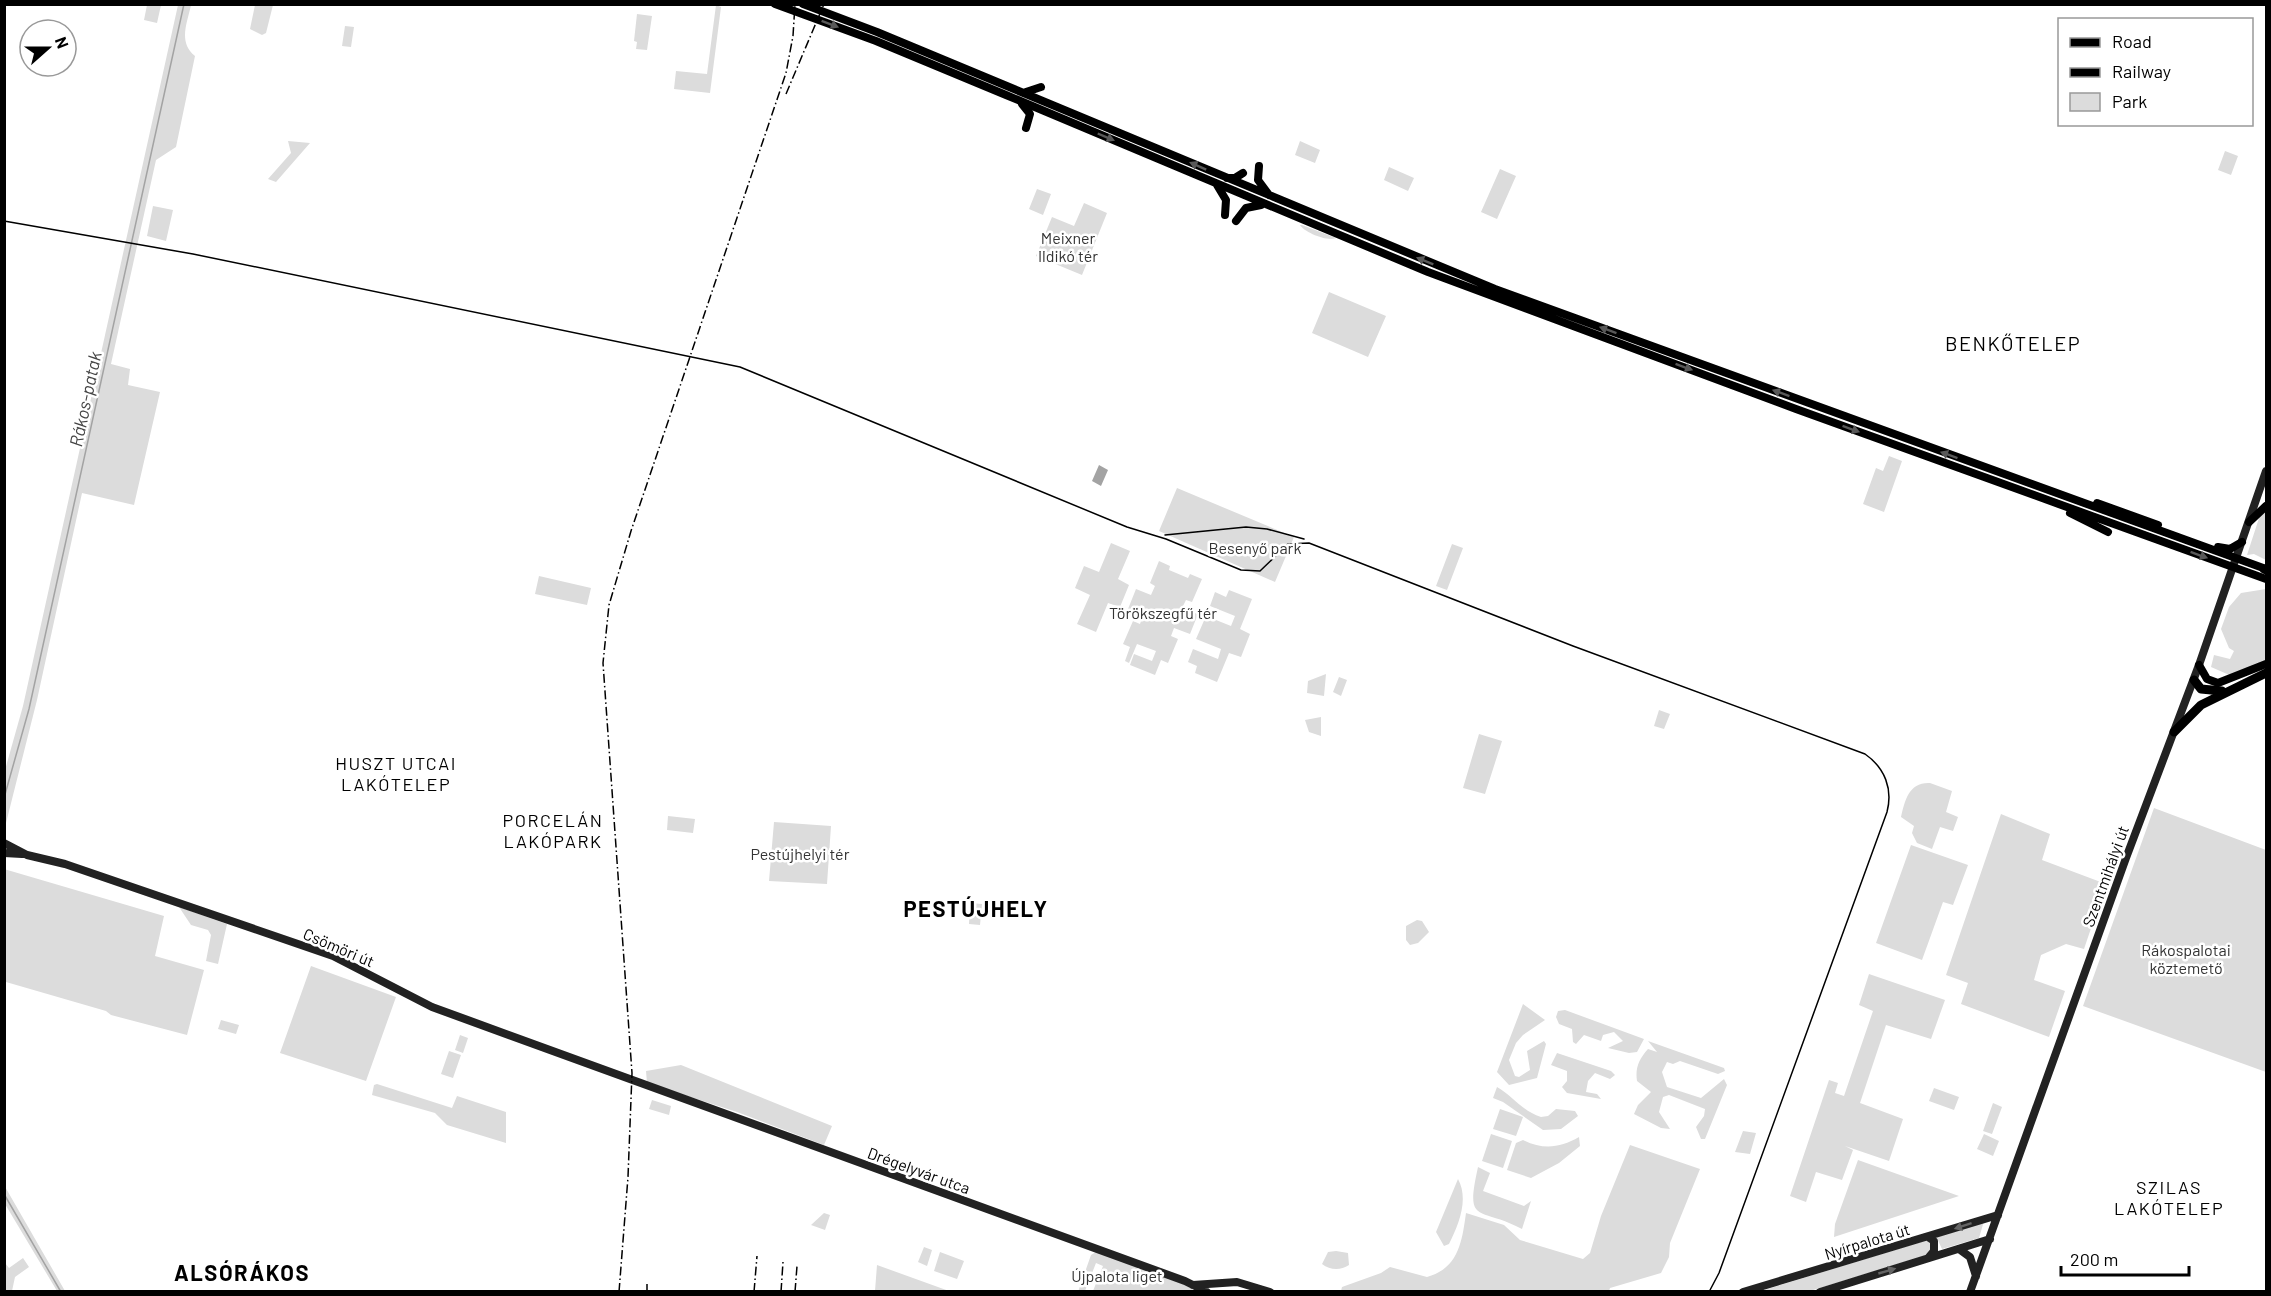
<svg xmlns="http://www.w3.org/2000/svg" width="2271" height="1296" font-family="Barlow,sans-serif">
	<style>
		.green { fill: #dcdcdc }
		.water { fill: #a3a3a3 }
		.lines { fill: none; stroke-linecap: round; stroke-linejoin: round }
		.stream { stroke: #a3a3a3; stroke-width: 1.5 }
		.secondary { stroke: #222; stroke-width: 8 }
		.primary { stroke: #000; stroke-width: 8 }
		.highway { stroke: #000; stroke-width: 9 }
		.tram { stroke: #000; stroke-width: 1.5 }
		.rail { stroke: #000; stroke-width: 1.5; stroke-dasharray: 9 3 1.5 3; stroke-linecap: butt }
		.oneway { fill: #595959 }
		.oneway2 { fill: #646464 }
		.labels { text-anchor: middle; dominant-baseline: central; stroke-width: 5; stroke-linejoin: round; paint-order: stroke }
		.park-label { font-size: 16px; fill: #333; stroke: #fff }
		.street-label { font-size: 16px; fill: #000; stroke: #fff }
		.water-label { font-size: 18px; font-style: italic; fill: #444; stroke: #fff }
		.neighbourhood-label { font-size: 18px; letter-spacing: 1.5px; fill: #000; stroke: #fff }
		.quarter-label { font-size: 20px; letter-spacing: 1.5px; fill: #000; stroke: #fff }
		.district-label { font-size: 22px; font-weight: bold; letter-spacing: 1.5px; fill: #000; stroke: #fff }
	</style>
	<rect width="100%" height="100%" fill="#fff"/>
	<!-- green -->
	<path class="green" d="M 147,5 L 161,5 L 157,23 L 144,20 Z
		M 178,5 L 191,5 C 187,24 178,42 195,56 L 176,147 L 156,160 L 111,364 L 130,369 L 128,385 L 160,392 L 134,505 L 82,493 L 37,700 L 5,827 L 5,770 L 23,706 Z
		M 255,5 L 273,5 L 266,33 L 262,35 L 250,29 Z
		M 716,5 L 721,7 L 710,93 L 674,89 L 676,71 L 707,74 Z
		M 637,14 L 652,16 L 647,50 L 636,49 L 637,42 L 634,41 Z
		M 345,26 L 354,27 L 351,47 L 342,46 Z
		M 288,141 L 310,143 L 276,182 L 268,179 L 291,153 Z
		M 1300,141 L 1320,150 L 1315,163 L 1295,155 Z
		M 2225,151 L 2238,156 L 2231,175 L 2218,170 Z
		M 1389,167 L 1414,178 L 1408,191 L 1384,180 Z
		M 1500,169 L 1516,176 L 1497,219 L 1481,212 Z
		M 1037,189 L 1051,194 L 1043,215 L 1029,209 Z
		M 1084,203 L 1107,213 L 1082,275 L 1036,256 L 1052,217 L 1074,226 Z
		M 153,206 L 173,210 L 166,241 L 147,236 Z
		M 1300,225 L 1302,225 L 1336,238 C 1327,242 1304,232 1300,225 Z
		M 1329,292 L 1386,316 L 1368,357 L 1312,333 Z
		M 1889,456 L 1902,461 L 1884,512 L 1863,504 L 1876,468 L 1883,471 Z
		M 1177,488 L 1294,537 L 1275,582 L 1159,531 Z
		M 2266,510 L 2266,560 L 2254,554 L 2247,555 L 2260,515 Z
		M 1111,543 L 1130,551 L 1118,579 L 1129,585 L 1120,607 L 1108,603 L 1096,632 L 1077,624 L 1090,595 L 1075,588 L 1084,566 L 1099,572 Z
		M 1452,544 L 1463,548 L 1447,590 L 1436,586 Z
		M 1159,561 L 1170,566 L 1169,570 L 1188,578 L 1190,574 L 1202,579 L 1192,602 L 1186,600 L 1182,608 L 1198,614 L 1190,634 L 1174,628 L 1171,636 L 1178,639 L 1168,663 L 1161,660 L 1155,675 L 1130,665 L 1134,654 L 1152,661 L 1156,651 L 1137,644 L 1129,663 L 1125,661 L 1130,647 L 1123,644 L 1133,621 L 1140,624 L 1143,615 L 1128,609 L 1136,589 L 1151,595 L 1155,586 L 1150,583 Z
		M 539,576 L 591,588 L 587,605 L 535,594 Z
		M 2266,589 L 2266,661 L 2234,677 L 2211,667 L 2214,655 L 2230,659 L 2234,651 L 2229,648 L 2221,629 L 2229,607 L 2241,593 Z
		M 1229,590 L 1252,599 L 1240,629 L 1250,634 L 1241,657 L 1229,653 L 1217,682 L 1195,673 L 1197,666 L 1188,662 L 1193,649 L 1218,659 L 1221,649 L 1196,639 L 1206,616 L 1231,626 L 1235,616 L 1210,606 L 1215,592 L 1226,597 Z
		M 1326,674 L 1324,696 L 1307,693 L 1308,681 Z
		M 1339,677 L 1347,680 L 1341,696 L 1333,692 Z
		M 1659,710 L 1670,714 L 1664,729 L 1654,726 Z
		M 1321,717 L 1321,736 L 1309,732 L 1305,720 Z
		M 1479,734 L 1502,741 L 1485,794 L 1463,788 Z
		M 1930,783 L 1952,791 L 1946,812 L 1958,817 L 1953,831 L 1940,827 L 1932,849 L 1917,843 L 1912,833 L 1914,826 L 1901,817 C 1905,800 1909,782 1930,783 Z
		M 2154,808 L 2266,850 L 2266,1072 L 2083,1006 Z
		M 2001,814 L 2050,834 L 2042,860 L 2106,884 L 2084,949 L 2066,944 L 2041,955 L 2034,980 L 2065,991 L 2049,1037 L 1961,1004 L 1968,983 L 1946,975 Z
		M 668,816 L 695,819 L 693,833 L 667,830 Z
		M 774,822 L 831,826 L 827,884 L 769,881 Z
		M 1911,845 L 1968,865 L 1953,905 L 1943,902 L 1922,960 L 1876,943 Z
		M 4,869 L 164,916 L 155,956 L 204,970 L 187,1035 L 111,1015 L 106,1011 L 6,982 L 5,986 Z
		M 970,903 L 982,904 L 980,925 L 969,924 Z
		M 179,907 L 227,924 L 218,964 L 206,961 L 211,935 L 208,930 L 191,925 Z
		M 1417,920 L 1422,921 L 1429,932 L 1418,943 L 1410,945 L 1406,940 L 1406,926 Z
		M 311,966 L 396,997 L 366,1081 L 280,1053 Z
		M 1869,974 L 1945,1000 L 1931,1039 L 1886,1025 L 1860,1103 L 1903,1119 L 1889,1161 L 1845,1146 L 1853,1150 L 1842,1180 L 1816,1172 L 1806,1202 L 1790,1196 L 1829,1080 L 1838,1083 L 1835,1093 L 1844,1096 L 1873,1011 L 1859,1005 Z
		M 1523,1004 L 1545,1020 L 1523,1035 L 1516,1043 L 1509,1060 L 1515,1076 L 1519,1077 L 1530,1070 L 1527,1051 L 1544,1041 L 1546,1044 L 1537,1078 L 1509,1085 L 1497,1072 Z
		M 1565,1010 L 1644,1039 L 1637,1052 L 1629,1053 L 1608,1048 L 1623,1041 L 1614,1032 L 1603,1035 L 1601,1041 L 1584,1035 L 1576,1044 L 1573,1042 L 1572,1029 L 1559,1024 L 1556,1017 L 1558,1011 Z
		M 221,1020 L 239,1025 L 236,1034 L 218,1029 Z
		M 460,1035 L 468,1038 L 463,1053 L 455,1050 Z
		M 1648,1041 L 1724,1068 L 1725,1071 L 1718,1074 L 1680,1061 L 1673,1064 L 1667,1062 L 1662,1072 L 1667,1087 L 1701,1098 L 1724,1079 L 1727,1085 L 1705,1139 L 1701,1139 L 1696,1127 L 1704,1116 L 1705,1109 L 1669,1095 L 1663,1097 L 1659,1112 L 1670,1129 L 1661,1128 L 1634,1114 L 1638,1105 L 1651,1092 L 1637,1081 C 1635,1068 1639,1059 1648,1049 L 1657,1052 Z
		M 449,1051 L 461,1055 L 453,1078 L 441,1074 Z
		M 1557,1053 L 1611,1071 L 1615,1075 L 1610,1079 L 1595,1073 L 1588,1081 L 1586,1092 L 1597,1094 L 1601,1099 L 1567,1093 L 1562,1087 L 1567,1081 L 1567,1071 L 1551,1065 Z
		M 681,1065 L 832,1126 L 824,1145 L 737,1112 L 647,1083 L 646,1071 Z
		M 377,1084 L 452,1108 L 457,1096 L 506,1112 L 506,1143 L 447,1125 L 435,1113 L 372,1095 L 374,1085 Z
		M 1497,1087 C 1513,1096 1522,1111 1541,1117 L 1548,1116 L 1556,1109 L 1575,1111 L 1578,1116 L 1561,1129 L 1543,1130 L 1503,1102 L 1493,1098 Z
		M 1934,1088 L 1959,1097 L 1954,1110 L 1929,1101 Z
		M 652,1100 L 671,1106 L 669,1115 L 649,1109 Z
		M 1993,1103 L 2002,1107 L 1992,1134 L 1983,1131 Z
		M 1500,1109 L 1523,1117 L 1516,1136 L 1493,1129 Z
		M 1743,1131 L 1756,1133 L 1750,1154 L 1735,1152 Z
		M 1491,1134 L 1512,1141 L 1503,1168 L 1482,1161 Z
		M 1984,1134 L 1999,1141 L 1993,1156 L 1977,1149 Z
		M 1579,1137 L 1580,1146 L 1559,1163 L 1531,1178 L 1507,1170 L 1516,1143 L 1523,1140 C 1543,1150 1560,1148 1579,1137 Z
		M 1630,1145 L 1700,1169 L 1670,1243 L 1669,1257 L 1661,1273 L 1610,1288 L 1609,1291 L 1341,1291 L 1342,1287 L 1381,1273 L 1390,1267 L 1427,1277 C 1459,1268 1462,1241 1466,1213 L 1504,1225 L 1520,1240 L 1583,1259 L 1590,1253 L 1601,1216 Z
		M 1858,1160 L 1959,1196 L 1834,1237 L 1835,1224 Z
		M 1478,1167 L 1490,1173 L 1483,1191 L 1524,1206 L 1531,1201 L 1522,1229 C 1478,1206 1465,1226 1478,1167 Z
		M 1458,1179 C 1469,1199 1459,1224 1449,1244 L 1444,1246 L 1436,1232 Z
		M 4,1185 L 65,1291 L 57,1291 L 5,1204 Z
		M 824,1213 L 830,1215 L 825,1230 L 811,1225 Z
		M 1984,1221 L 1979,1238 L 1942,1249 L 1936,1236 Z
		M 1927,1240 L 1933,1246 L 1930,1254 L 1810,1291 L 1758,1292 Z
		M 924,1247 L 932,1250 L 927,1266 L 918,1262 Z
		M 1099,1250 L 1193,1285 L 1192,1291 L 1093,1291 L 1103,1266 L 1096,1263 L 1085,1291 L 1078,1292 L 1091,1255 Z
		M 1336,1251 L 1348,1253 L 1349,1265 C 1340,1271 1330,1270 1322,1264 L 1328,1252 Z
		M 940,1252 L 964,1261 L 957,1279 L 934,1271 Z
		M 23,1258 L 29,1267 L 15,1277 L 12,1291 L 5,1291 L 5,1263 L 9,1268 Z
		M 877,1265 L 949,1291 L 875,1291 Z"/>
	<!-- water -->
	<path class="water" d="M 1099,465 L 1108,470 L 1101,486 L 1092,481 Z"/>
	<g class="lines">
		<!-- stream -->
		<path class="stream" d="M 4,798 L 29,709 L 184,4
			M 4,1194 L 61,1292"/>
		<!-- secondary -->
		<path class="secondary" d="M 4,843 L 27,855 L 65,864 L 333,956 L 432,1007 L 1185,1281 L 1207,1292
			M 4,853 L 22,854
			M 1928,1237 L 1934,1241 L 1934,1251 L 1929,1257
			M 1959,1249 L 1970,1257 L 1976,1276
			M 1193,1285 L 1237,1282 L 1270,1292
			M 1743,1292 L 1998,1215
			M 1820,1292 L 1990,1239
			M 1970,1292 L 2126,858 L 2199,665 L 2266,471"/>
		<!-- primary -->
		<path class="primary" d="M 775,4 L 876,41 L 1006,95 L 1428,272 L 1796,409 L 2266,579
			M 803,4 L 877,32 L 1495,289 L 2266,569
			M 1023,93 L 1041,87
			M 1022,104 L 1030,114 L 1026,128
			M 1259,166 L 1258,180 L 1269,195
			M 1227,178 L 1235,178 L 1243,173
			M 1217,185 L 1226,200 L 1225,215
			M 1236,221 L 1246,208 L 1261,205
			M 2097,503 L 2158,525
			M 2070,513 L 2108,532
			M 2249,522 L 2266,506
			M 2218,547 L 2230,549 L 2242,542
			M 2199,665 L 2207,679 L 2218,683 L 2266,664"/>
		<!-- highway -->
		<path class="highway" d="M 2264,569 L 2266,570
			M 2194,680 L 2201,689 L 2222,691
			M 2174,732 L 2201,705 L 2266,673"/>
		<!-- tram -->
		<path class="tram" d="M 4,221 L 193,254 L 740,367 L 1127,527 L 1166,539 L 1241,570 L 1260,571 L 1288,544 L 1309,543 L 1573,646 L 1865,754 C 1885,768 1893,789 1887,812 L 1719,1273 L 1709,1292
			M 1165,535 L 1246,527 L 1267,529 L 1304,539"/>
		<!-- rail -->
		<path class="rail" d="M 786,94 L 824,4
			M 619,1292 L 628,1177 L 632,1073 L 603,663 L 609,605 L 631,531 L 786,73 L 793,36 L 795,4
			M 647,1292 L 647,1284
			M 754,1292 L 757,1256
			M 781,1292 L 783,1262
			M 795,1292 L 797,1266"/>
	</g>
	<!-- one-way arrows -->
	<defs><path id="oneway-solid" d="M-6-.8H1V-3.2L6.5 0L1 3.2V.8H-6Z" transform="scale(1.5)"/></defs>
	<g class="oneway">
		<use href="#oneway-solid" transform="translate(830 24) rotate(21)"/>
		<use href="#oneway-solid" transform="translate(1106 137) rotate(23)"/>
		<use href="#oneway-solid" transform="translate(1198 166) rotate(-156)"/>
		<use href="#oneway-solid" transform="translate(1425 261) rotate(-158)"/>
		<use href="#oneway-solid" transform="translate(1608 330) rotate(-160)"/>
		<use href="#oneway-solid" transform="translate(1684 367) rotate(20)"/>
		<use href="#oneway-solid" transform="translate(1781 393) rotate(-160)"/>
		<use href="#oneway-solid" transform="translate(1851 429) rotate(20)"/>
		<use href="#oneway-solid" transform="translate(1949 455) rotate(-160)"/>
		<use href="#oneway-solid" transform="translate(2199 555) rotate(20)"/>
	</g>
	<g class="oneway2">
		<use href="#oneway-solid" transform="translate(1963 1226) rotate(162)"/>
		<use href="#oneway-solid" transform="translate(1887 1271) rotate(-16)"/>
	</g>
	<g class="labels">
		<!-- park labels -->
		<g class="park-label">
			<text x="1068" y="237">Meixner<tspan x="1068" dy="18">Ildikó tér</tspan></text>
			<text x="1255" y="547">Besenyő park</text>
			<text x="1163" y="612">Törökszegfű tér</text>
			<text x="800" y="853">Pestújhelyi tér</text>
			<text x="2186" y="949">Rákospalotai<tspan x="2186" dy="18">köztemető</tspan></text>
			<text x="1117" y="1275">Újpalota liget</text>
		</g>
		<!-- street labels -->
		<g class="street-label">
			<text transform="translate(2105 876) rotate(-70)">Szentmihályi út</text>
			<text transform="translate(339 947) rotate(23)">Csömöri út</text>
			<text transform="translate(919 1170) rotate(20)">Drégelyvár utca</text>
			<text transform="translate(1867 1241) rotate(-17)">Nyírpalota út</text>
		</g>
		<!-- water labels -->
		<g class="water-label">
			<text transform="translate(85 399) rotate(-78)">Rákos-patak</text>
		</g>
		<!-- neighbourhood labels -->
		<g class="neighbourhood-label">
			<text x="396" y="763">HUSZT UTCAI<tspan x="396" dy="21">LAKÓTELEP</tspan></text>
			<text x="553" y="820">PORCELÁN<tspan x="553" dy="21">LAKÓPARK</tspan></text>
			<text x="2169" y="1187">SZILAS<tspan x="2169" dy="21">LAKÓTELEP</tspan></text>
		</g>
		<!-- quarter labels -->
		<g class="quarter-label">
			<text x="2013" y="343">BENKŐTELEP</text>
		</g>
		<!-- district labels -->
		<g class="district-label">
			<text x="976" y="908">PESTÚJHELY</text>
			<text x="242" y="1272">ALSÓRÁKOS</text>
		</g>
	</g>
	<!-- border -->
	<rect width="2271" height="1296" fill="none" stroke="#000000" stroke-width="12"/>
	<!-- legend -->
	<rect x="2058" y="18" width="195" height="108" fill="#ffffff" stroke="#999999" stroke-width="1.5"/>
	<rect x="2070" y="38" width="30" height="9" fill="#000000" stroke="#999999" stroke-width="1.5"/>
	<text x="2112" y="48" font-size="18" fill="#000000">Road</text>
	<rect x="2070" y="68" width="30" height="9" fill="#000000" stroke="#999999" stroke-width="1.5"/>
	<text x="2112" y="78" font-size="18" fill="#000000">Railway</text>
	<rect x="2070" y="93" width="30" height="18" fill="#dcdcdc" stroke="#999999" stroke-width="1.5"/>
	<text x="2112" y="108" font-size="18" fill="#000000">Park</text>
	<!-- north arrow -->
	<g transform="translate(48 48) rotate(69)"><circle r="28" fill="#ffffff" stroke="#999999" stroke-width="1.5"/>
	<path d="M0-4.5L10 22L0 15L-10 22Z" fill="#000000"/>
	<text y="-9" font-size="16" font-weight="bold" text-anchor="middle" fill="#000000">N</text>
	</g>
	<!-- scale -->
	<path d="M2061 1266v9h128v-9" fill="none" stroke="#000000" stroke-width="3"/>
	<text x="2070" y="1266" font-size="18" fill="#000000" stroke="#ffffff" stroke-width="4.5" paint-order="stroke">200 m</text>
</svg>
